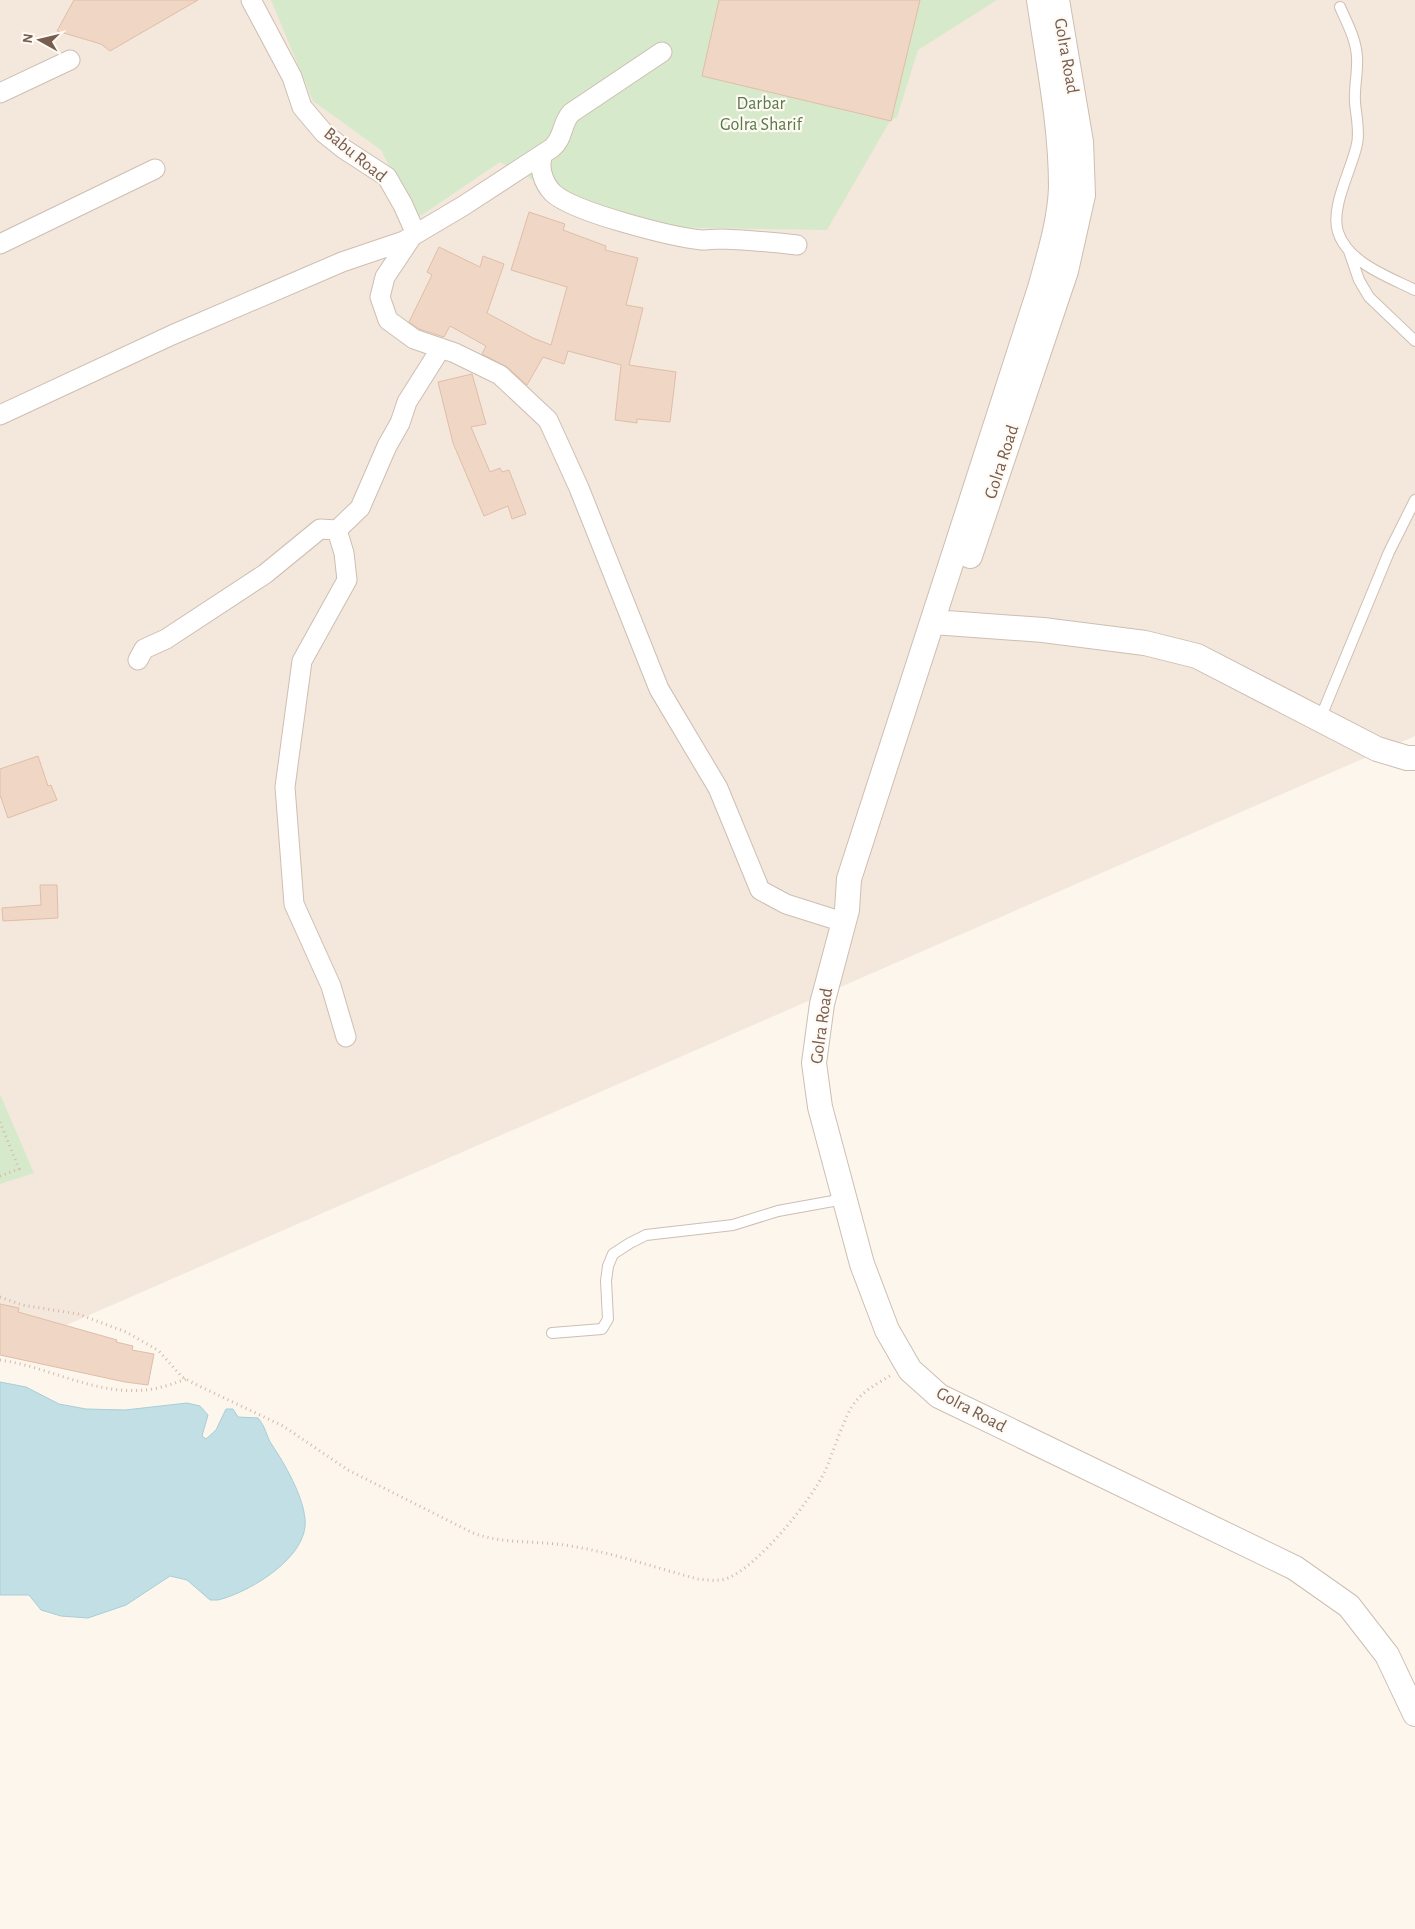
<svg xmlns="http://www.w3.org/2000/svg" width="1415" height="1929" font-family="'Alegreya Sans',sans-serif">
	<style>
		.residential { fill: #f3e8db }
		.green { fill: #d7e9cb }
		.water { fill: #c1dfe5; stroke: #a8ced6 }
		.building { fill: #efd6c5; stroke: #e1bda7 }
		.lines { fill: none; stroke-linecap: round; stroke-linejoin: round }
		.service-casing { stroke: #cebeb2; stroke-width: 12 }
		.minor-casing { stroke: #cebeb2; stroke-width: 21 }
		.tertiary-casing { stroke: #cebeb2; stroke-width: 26 }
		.path { stroke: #d5b9a8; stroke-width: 3; stroke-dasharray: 1 4; stroke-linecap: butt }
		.service { stroke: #fff; stroke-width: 10 }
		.minor { stroke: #fff; stroke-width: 19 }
		.tertiary { stroke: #fff; stroke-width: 24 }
		.labels { text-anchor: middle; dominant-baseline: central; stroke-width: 4.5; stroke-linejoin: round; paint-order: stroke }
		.street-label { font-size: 18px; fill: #765d50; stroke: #fefaf3 }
		.park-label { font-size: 18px; fill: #577a48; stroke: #fefaf3 }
	</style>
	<rect width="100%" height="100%" fill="#fcf6ec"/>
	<!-- residential -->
	<path class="residential" d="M 0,0 L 1415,0 L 1415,736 L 0,1354 Z"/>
	<!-- green -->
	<path class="green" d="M 271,0 L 997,0 L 918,50 L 897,117 L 890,121 L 827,230 L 652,227 L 544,186 L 500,162 L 416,219 L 381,150 L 313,101 Z
		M 0,1094 L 34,1173 L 0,1184 Z"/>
	<!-- water -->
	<path class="water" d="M 0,1382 L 26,1387 L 59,1404 L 86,1409 L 125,1410 L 187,1403 L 200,1406 L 208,1415 L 202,1436 L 206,1439 L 216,1430 L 226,1409 L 233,1409 L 238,1417 L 258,1418 C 266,1427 266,1436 272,1445 C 285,1464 303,1496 305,1519 C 309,1557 250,1592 218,1600 L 210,1600 L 187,1580 L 170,1576 L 126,1605 L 88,1618 L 61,1616 L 41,1610 L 29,1595 L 0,1595 Z"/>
	<!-- building -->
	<path class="building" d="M 74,0 L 198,0 L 110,51 L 101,44 L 57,31 Z
		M 719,0 L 920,0 L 891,121 L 702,76 Z
		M 529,212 L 565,224 L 563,230 L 606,246 L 605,250 L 638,258 L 626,305 L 643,308 L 629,365 L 676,372 L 670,422 L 637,419 L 637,423 L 615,420 L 621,365 L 568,351 L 564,364 L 543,357 L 527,385 L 507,367 L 482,354 L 486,346 L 450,326 L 444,337 L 419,329 L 409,322 L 432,275 L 427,272 L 439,247 L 480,267 L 483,256 L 504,264 L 487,313 L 533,338 L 551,345 L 567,287 L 511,270 Z
		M 472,374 L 486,424 L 471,427 L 490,472 L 500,468 L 502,472 L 509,470 L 526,514 L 512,519 L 508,506 L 484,516 L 453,443 L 438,382 Z
		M 38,756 L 48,786 L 51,785 L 57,800 L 8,818 L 0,795 L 0,769 Z
		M 40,885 L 57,885 L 58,918 L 3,921 L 2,908 L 41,905 Z
		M 0,1304 L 19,1308 L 18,1312 L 117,1340 L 116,1342 L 133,1346 L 132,1350 L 154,1354 L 148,1385 L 125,1382 L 0,1355 Z"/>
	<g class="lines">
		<!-- service casing -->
		<g class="service-casing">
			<path id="service" d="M 1340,7 C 1347,23 1356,39 1357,57 C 1358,72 1354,87 1355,102 C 1356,116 1360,130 1357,144 C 1352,169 1330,207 1338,232 C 1348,263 1389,277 1415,290
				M 1349,251 L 1359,280 L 1369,297 L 1415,341
				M 1320,719 L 1389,552 L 1415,500
				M 552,1333 L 602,1329 L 608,1319 L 606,1281 L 608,1266 L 613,1254 L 630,1243 L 646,1235 L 733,1225 L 778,1211 L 844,1199"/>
		</g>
		<!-- minor casing -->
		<g class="minor-casing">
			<path id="minor" d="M 251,0 L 292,77 L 302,107 L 324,133 L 344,149 L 387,177 L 403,205 L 415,232 L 385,277 L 380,297 L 388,320 L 414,339 L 455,353 L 500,375 L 548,420 L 579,488 L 659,689 L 718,788 L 760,890 L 786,904 L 843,922
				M 0,93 L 70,60
				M 543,154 C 538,167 543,183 553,193 C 573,212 672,237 702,240 C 708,240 714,239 721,239 C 746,240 771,242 797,245
				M 0,244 L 155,169
				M 0,415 L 172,335 L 342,262 L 404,241 L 463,206 L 552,148 C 564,138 561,124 571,113 L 662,52
				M 337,530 L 344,553 L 347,580 L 302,661 L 285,787 L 294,904 L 331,986 L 346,1037
				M 138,660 L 144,649 L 166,639 L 265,574 L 320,529 L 337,530 L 360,508 L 387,446 L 400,423 L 407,402 L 441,348"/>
		</g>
		<!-- tertiary casing -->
		<g class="tertiary-casing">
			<path id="tertiary" d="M 1039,0 C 1048,62 1061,124 1061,187 C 1060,221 1049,255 1040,288 L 849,879 L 847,910 L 822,1004 L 814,1063 L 820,1107 L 862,1264 L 887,1330 L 910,1370 L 939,1396 L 1295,1568 L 1349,1606 L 1387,1655 L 1415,1714
				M 970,556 L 1066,271 L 1083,195 L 1081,142 L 1057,0
				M 933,622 L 1043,630 L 1145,643 L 1197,656 L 1377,749 L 1407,758 L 1415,758"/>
		</g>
		<!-- path -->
		<path class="path" d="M 0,1122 L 19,1169 L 0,1176
			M 0,1297 L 22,1305 L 78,1314 L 126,1332 L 159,1351 L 182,1377 L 197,1385 L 283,1426 L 348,1470 L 473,1533 C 505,1545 538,1540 571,1546 C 614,1553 656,1568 698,1579 C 708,1580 719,1582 728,1578 C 758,1566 811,1501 825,1471 C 833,1454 845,1413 856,1401 C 865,1390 878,1383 890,1376
			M 0,1360 C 51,1367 99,1398 153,1389 C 164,1387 175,1383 186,1379"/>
		<!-- service -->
		<use href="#service" class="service"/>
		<!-- minor -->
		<use href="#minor" class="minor"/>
		<!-- tertiary -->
		<use href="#tertiary" class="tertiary"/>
	</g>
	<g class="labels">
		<!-- street labels -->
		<g class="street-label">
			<text transform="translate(1066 56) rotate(80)">Golra Road</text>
			<text transform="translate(355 155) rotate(39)">Babu Road</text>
			<text transform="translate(1002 462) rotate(-72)">Golra Road</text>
			<text transform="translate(822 1026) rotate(-82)">Golra Road</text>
			<text transform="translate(971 1410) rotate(28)">Golra Road</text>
		</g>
		<!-- park labels -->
		<g class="park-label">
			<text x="761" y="104">Darbar<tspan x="761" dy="21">Golra Sharif</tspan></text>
		</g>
	</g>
	<!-- north arrow -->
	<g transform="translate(40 40) rotate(278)" stroke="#fefaf3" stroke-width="4" paint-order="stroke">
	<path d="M0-4L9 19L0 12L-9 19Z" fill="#765d50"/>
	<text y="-8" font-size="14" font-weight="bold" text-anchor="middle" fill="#765d50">N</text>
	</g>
</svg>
